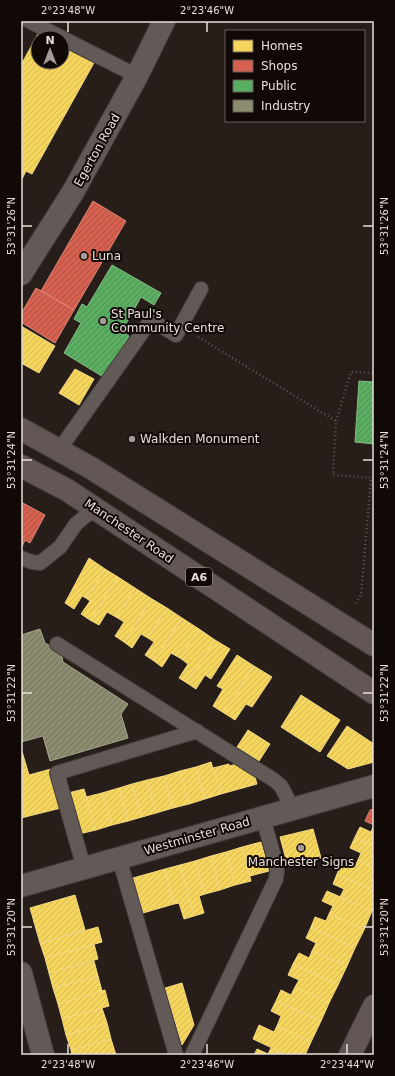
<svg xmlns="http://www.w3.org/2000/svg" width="395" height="1076" font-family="'DejaVu Sans',sans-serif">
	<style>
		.homes { fill: url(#homes-hatch); stroke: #f2d881 }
		.shops { fill: url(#shops-hatch); stroke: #dc8677 }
		.public { fill: url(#public-hatch); stroke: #85bc85 }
		.industry { fill: url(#industry-hatch); stroke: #a8a58e }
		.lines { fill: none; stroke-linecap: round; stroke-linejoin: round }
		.service-casing { stroke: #433c38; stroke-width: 16 }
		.minor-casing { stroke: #433c38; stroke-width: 24 }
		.primary-casing { stroke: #433c38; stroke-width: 24 }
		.path { stroke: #5e5855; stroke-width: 2.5; stroke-dasharray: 1 3; stroke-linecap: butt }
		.service { stroke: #615a56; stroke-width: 14 }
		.minor { stroke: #615a56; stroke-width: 22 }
		.primary { stroke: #635656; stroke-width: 22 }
		.ticks { fill: none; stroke: #e9ded8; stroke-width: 1.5 }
		.poi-dot { fill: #a59b96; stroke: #100906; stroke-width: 1.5 }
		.labels { text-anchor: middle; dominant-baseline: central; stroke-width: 4; stroke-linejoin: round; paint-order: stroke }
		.shield { fill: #100906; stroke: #a89e99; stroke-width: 1 }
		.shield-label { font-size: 11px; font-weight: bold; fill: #e9ded8 }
		.street-label { font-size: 12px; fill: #e9ded8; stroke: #100906 }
		.poi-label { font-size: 12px; fill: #e9ded8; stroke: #100906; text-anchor: start }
		.neatline { fill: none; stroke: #e9ded8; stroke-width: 1.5 }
		.ticks-label { font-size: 10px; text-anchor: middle; fill: #e9ded8 }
	</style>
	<defs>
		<pattern id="homes-hatch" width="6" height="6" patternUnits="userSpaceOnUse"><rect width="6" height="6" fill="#f6d55c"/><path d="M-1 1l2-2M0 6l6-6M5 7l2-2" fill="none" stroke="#d3b857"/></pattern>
		<pattern id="shops-hatch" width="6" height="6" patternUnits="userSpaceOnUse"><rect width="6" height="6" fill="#d6604d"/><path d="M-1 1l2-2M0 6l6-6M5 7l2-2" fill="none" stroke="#a45649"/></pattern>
		<pattern id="public-hatch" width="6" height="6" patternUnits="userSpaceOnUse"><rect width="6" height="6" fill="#5aae61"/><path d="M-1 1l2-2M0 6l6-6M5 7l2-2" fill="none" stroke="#548e57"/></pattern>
		<pattern id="industry-hatch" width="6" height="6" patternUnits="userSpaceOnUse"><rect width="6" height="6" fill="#8c8c6e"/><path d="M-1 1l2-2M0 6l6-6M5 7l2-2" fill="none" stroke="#74725e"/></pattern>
	</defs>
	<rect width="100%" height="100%" fill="#271e1a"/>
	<!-- homes -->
	<path class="homes" d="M 40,30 L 54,38 L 38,38 L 38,62 L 62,62 L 62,42 L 95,61 L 32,174 L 26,171 L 21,181 L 21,65 Z
		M 21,326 L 55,346 L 39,373 L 21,363 Z
		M 75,369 L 94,379 L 79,405 L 59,393 Z
		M 89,558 L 105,569 L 86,598 L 82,596 L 74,609 L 65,603 Z
		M 105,569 L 118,577 L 90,620 L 81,614 L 90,601 L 86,598 Z
		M 118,577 L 135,588 L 116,617 L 107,612 L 99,625 L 90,620 Z
		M 135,588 L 152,599 L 124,642 L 115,636 L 124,622 L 116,617 Z
		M 152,599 L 167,608 L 148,638 L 141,634 L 132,648 L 124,642 Z
		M 167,608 L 182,618 L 154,661 L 145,655 L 154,642 L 148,638 Z
		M 182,618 L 199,629 L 180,658 L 171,653 L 162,667 L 154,661 Z
		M 199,629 L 215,640 L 187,683 L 179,678 L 188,664 L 180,658 Z
		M 215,640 L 230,649 L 211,679 L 205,675 L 196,689 L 187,683 Z
		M 237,655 L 254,666 L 224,713 L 213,706 L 223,689 L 217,686 Z
		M 254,666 L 272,677 L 252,707 L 246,704 L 235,720 L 224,713 Z
		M 301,695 L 340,720 L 320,752 L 281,727 Z
		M 347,726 L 374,744 L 374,762 L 348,769 L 327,756 Z
		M 248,730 L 270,744 L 259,761 L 237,747 Z
		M 21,748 L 29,775 L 51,769 L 61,808 L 21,818 Z
		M 211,762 L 221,794 L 205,799 L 196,767 Z
		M 229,764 L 229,766 L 237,764 L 254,774 L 257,784 L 221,794 L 213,768 Z
		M 196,767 L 205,799 L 189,804 L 180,771 Z
		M 180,771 L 189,804 L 173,808 L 164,776 Z
		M 164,776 L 173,808 L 156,813 L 147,780 Z
		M 147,780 L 156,813 L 142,817 L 132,784 Z
		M 132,784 L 142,817 L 128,821 L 119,788 Z
		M 119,788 L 128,821 L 112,825 L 102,793 Z
		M 84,789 L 96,830 L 79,834 L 68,793 Z
		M 102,793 L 112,825 L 96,830 L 86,797 Z
		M 374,825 L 374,847 L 355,837 L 360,827 L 371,832 Z
		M 313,829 L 321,858 L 288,867 L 280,837 Z
		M 355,837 L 374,847 L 374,868 L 358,860 L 361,853 L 350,848 Z
		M 261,842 L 269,871 L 250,876 L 242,847 Z
		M 242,847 L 251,881 L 235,885 L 226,852 Z
		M 226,852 L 235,885 L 220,890 L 211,856 Z
		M 211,856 L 220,890 L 205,894 L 195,861 Z
		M 358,860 L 374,868 L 374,891 L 337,874 L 342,863 L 354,868 Z
		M 195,861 L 205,894 L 199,896 L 204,913 L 194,916 L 180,865 Z
		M 180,865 L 194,916 L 184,919 L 179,903 L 174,904 L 165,869 Z
		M 165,869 L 174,904 L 143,913 L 133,878 Z
		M 337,874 L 374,891 L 374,907 L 372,911 L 340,897 L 344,889 L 333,884 Z
		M 327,891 L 372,911 L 364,930 L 329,914 L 333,906 L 322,901 Z
		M 75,895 L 85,930 L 40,943 L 30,908 Z
		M 329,914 L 364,930 L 355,948 L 311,927 L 315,917 L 326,921 Z
		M 98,927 L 102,942 L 45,958 L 40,943 Z
		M 311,927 L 355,948 L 347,966 L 312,951 L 316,943 L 306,938 Z
		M 94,944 L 98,959 L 49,973 L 45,958 Z
		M 312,951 L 347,966 L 338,985 L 293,964 L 299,953 L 309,958 Z
		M 94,961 L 98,976 L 53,988 L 49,973 Z
		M 293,964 L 338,985 L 329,1003 L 295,987 L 299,980 L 288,975 Z
		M 98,976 L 102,991 L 58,1004 L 53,988 Z
		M 182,983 L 194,1025 L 182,1045 L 165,988 Z
		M 295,987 L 329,1003 L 321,1021 L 276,1001 L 281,990 L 291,995 Z
		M 105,990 L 109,1006 L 62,1019 L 58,1004 Z
		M 276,1001 L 321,1021 L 311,1042 L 277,1026 L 281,1016 L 271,1011 Z
		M 102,1008 L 107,1023 L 66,1035 L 62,1019 Z
		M 107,1023 L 111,1039 L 71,1050 L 66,1035 Z
		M 259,1025 L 274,1032 L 277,1026 L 311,1042 L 305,1055 L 287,1055 L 253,1039 Z
		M 111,1039 L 116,1055 L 72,1055 L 71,1050 Z
		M 271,1048 L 287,1055 L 254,1055 L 257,1049 L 268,1054 Z"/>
	<!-- shops -->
	<path class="shops" d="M 93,201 L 126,221 L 74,310 L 41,291 Z
		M 36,288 L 74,310 L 55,343 L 21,322 L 21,314 Z
		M 21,502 L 45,515 L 30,543 L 25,540 L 21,549 Z
		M 374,809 L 374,825 L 365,821 L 370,810 Z"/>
	<!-- public -->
	<path class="public" d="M 112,265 L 161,293 L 154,305 L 141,297 L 122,331 L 129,336 L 105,378 L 64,353 L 81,323 L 74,319 L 82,304 L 87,307 Z
		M 359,381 L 374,382 L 374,444 L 355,442 Z"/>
	<!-- industry -->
	<path class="industry" d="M 40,629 L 45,643 L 61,652 L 63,662 L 128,704 L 121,714 L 128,738 L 50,761 L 43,736 L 21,742 L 21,635 Z"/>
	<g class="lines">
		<!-- service casing -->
		<g class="service-casing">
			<path id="service" d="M 29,21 L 137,76
				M 59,450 L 151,320 L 176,335 L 201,289
				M 21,558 L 32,562 L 40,563 L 60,547 L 76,524 L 95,508
				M 57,644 L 274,780 L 281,786 L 293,809
				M 119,858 L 176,1055
				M 84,868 L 57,773 L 197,731
				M 192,1055 L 276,879 L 277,871 L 276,864 L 263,818"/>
		</g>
		<!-- minor casing -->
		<g class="minor-casing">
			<path id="minor" d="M 21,274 L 73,192 L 137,76 L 164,21
				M 21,886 L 374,786
				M 21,973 L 43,1055"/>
		</g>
		<!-- primary casing -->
		<g class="primary-casing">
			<path id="primary" d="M 21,429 L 91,468 L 374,645
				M 21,466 L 67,490 L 374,693
				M 350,1055 L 374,1006"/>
		</g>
		<!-- path -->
		<path class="path" d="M 198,337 L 336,421 L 333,475 L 371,478 L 361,595 L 355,605
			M 336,421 L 351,372 L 374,373"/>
		<!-- service -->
		<use href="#service" class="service"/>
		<!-- minor -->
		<use href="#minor" class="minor"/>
		<!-- primary -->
		<use href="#primary" class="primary"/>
	</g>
	<!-- ticks -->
	<path class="ticks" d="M 68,22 L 68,32M 207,22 L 207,32M 22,226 L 32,226M 363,226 L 373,226M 22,460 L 32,460M 363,460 L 373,460M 22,693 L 32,693M 363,693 L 373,693M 22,927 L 32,927M 363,927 L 373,927M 68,1044 L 68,1054M 207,1044 L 207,1054M 347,1044 L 347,1054"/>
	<!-- markers -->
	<g class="poi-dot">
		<circle cx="84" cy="256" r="4"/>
		<circle cx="103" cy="321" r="4"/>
		<circle cx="132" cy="439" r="4"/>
		<circle cx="301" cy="848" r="4"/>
	</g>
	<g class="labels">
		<!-- shield labels -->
		<rect class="shield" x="186" y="568" width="26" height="18" rx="3"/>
		<g class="shield-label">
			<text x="199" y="577">A6</text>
		</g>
		<!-- street labels -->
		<g class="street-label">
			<text transform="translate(97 150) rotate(-61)">Egerton Road</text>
			<text transform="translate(129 531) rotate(34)">Manchester Road</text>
			<text transform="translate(197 836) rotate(-16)">Westminster Road</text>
		</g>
		<!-- poi labels -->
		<g class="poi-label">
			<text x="92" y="256">Luna</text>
			<text x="111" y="314">St Paul's<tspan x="111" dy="14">Community Centre</tspan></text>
			<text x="140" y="439">Walkden Monument</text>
			<text x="301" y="862" text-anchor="middle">Manchester Signs</text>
		</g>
	</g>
	<!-- border -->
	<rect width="395" height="1076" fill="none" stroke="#100906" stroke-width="44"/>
	<!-- legend -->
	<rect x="225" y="30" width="140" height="92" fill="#100906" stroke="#675e5a"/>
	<rect x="233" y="40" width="20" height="12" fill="#f6d55c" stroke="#675e5a"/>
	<text x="261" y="50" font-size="12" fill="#e9ded8">Homes</text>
	<rect x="233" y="60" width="20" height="12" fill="#d6604d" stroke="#675e5a"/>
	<text x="261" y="70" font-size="12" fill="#e9ded8">Shops</text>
	<rect x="233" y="80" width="20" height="12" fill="#5aae61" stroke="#675e5a"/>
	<text x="261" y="90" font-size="12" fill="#e9ded8">Public</text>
	<rect x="233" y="100" width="20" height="12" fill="#8c8c6e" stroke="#675e5a"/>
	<text x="261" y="110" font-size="12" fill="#e9ded8">Industry</text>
	<!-- north arrow -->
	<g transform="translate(50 50)"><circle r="19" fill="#100906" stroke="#675e5a"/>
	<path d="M0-3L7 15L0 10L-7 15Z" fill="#a59b96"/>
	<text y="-6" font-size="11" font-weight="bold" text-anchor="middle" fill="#e9ded8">N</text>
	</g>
	<rect x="22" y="22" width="351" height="1032" class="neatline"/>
	<g class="ticks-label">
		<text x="68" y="14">2°23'48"W</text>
		<text x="207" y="14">2°23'46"W</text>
		<text transform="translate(11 226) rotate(-90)" y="4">53°31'26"N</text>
		<text transform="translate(384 226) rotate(-90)" y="4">53°31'26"N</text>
		<text transform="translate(11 460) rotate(-90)" y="4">53°31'24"N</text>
		<text transform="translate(384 460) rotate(-90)" y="4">53°31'24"N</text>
		<text transform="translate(11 693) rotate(-90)" y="4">53°31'22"N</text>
		<text transform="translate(384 693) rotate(-90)" y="4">53°31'22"N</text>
		<text transform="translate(11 927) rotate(-90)" y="4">53°31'20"N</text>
		<text transform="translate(384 927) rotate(-90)" y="4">53°31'20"N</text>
		<text x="68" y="1068">2°23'48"W</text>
		<text x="207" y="1068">2°23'46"W</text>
		<text x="347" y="1068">2°23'44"W</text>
	</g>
</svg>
